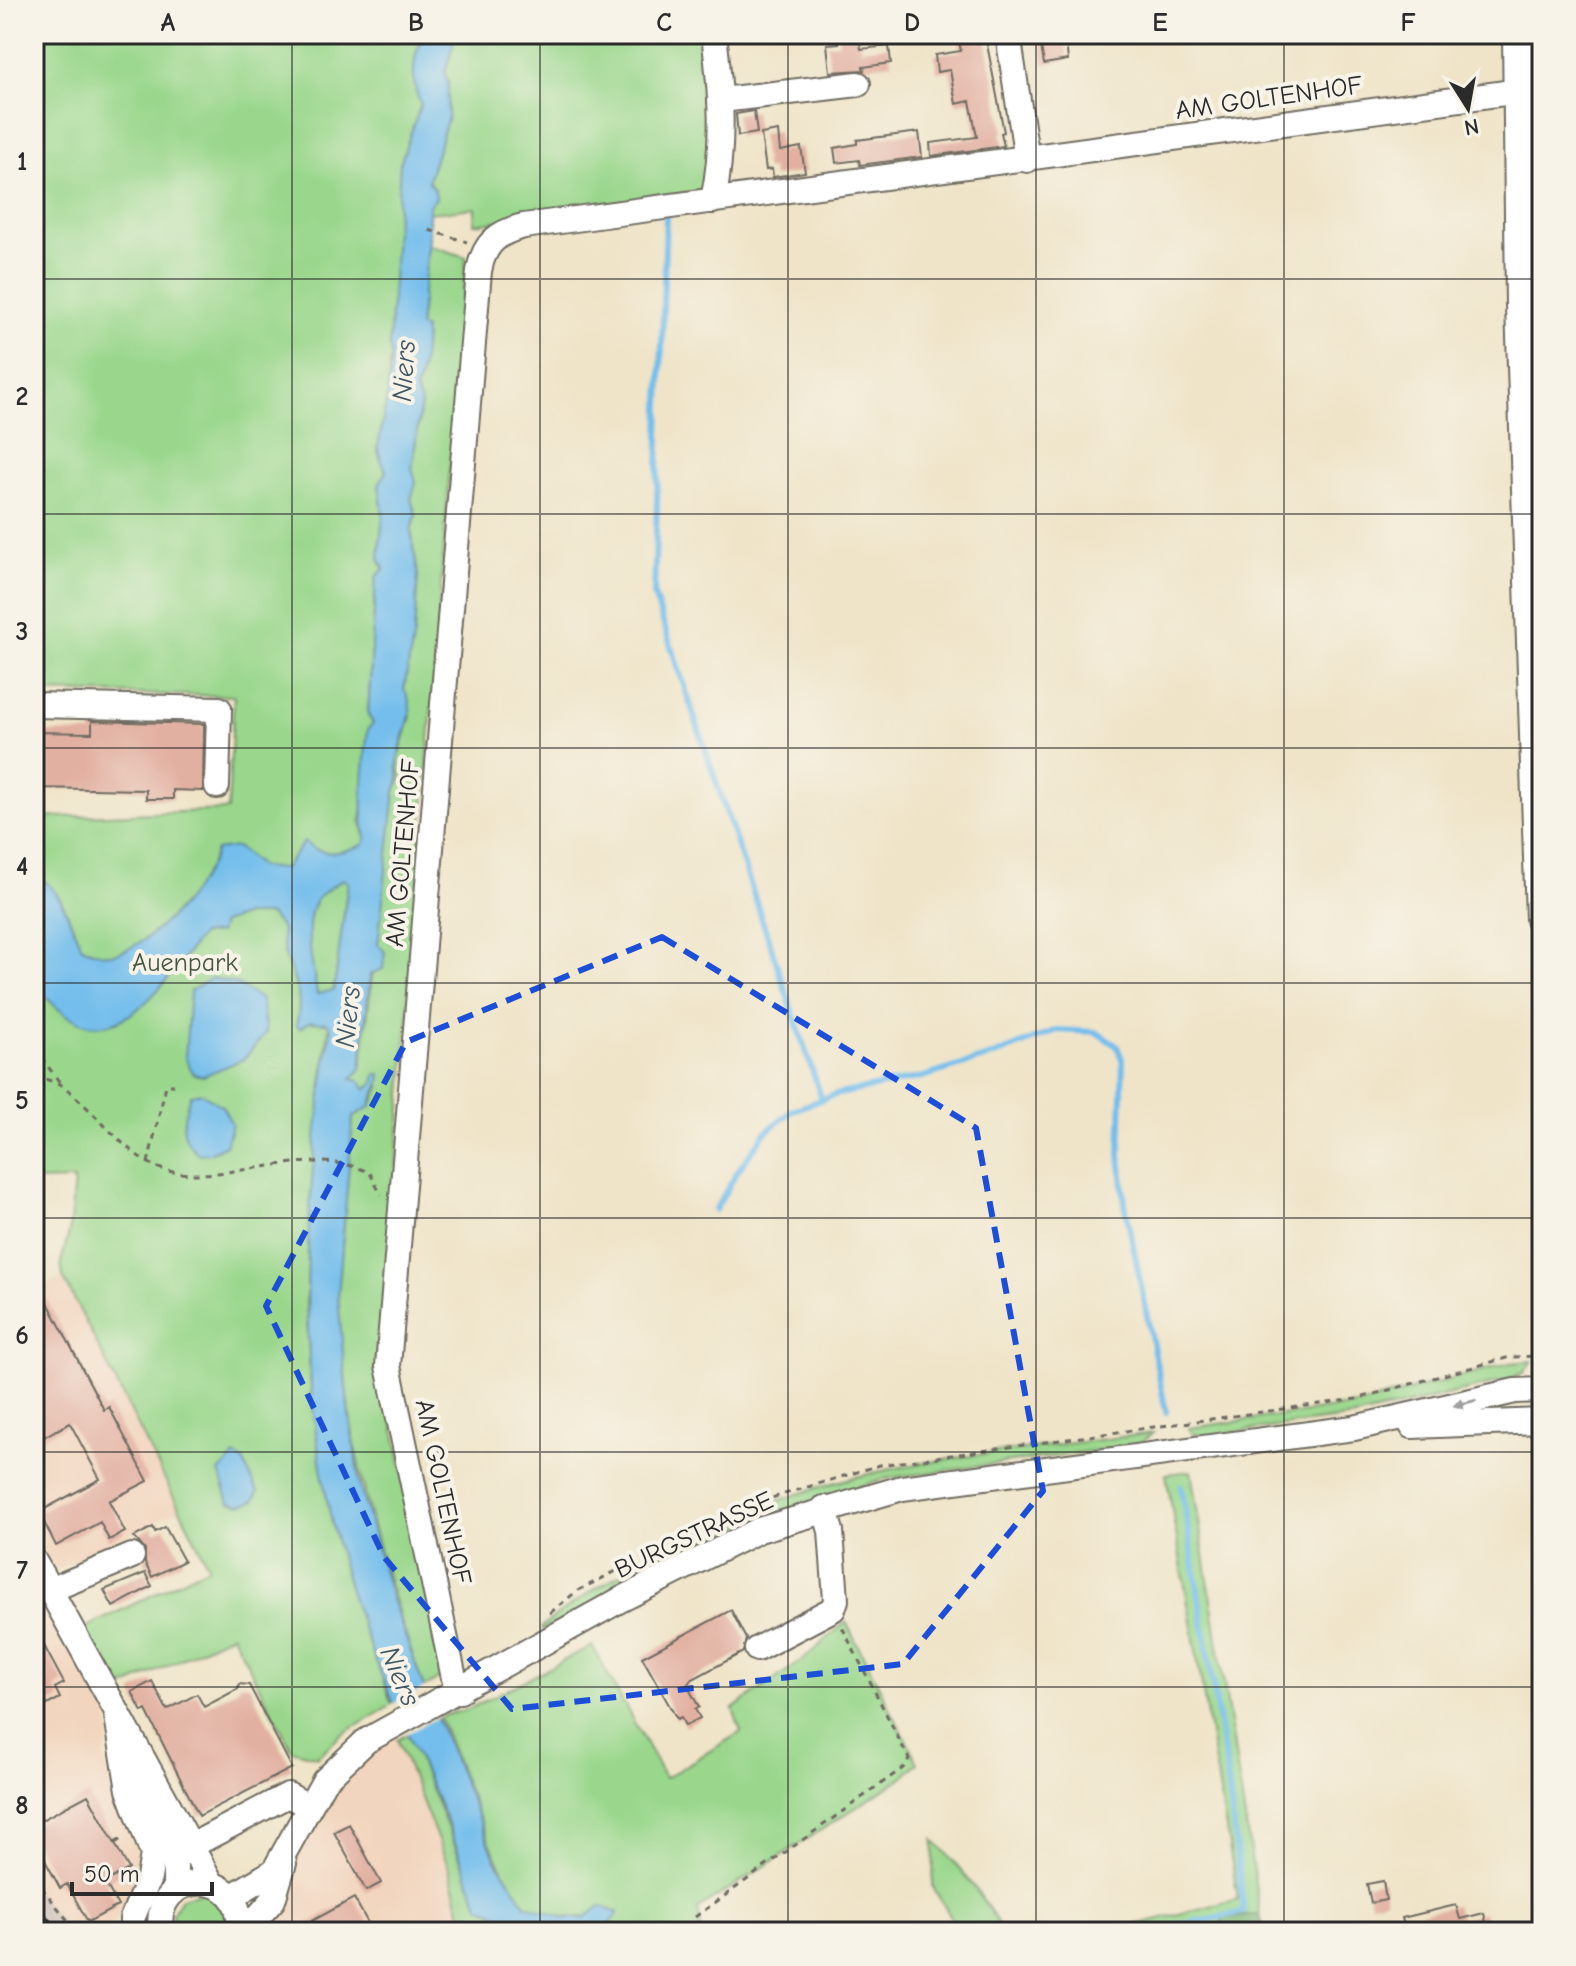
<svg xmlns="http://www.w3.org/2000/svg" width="1576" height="1966" font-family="'Comic Neue',sans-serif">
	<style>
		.built { fill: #f2d5be }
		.industrial { fill: #cfc1ba }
		.green { fill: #9ad78c; stroke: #62815c; stroke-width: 2 }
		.forest { fill: #7bb878; stroke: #537252; stroke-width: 2 }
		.water { fill: #73beec; stroke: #4f748c; stroke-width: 2; fill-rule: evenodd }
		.pier { fill: #efe4c8 }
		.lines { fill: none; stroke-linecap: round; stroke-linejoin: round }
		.stream { stroke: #73beec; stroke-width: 6 }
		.building { fill: #e2b0a1 }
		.minor-casing { stroke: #706c62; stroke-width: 28 }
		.major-casing { stroke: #706c62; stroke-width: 36 }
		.path { stroke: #706c62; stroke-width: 3; stroke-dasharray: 6 6; stroke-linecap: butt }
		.minor { stroke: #fff; stroke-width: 24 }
		.major { stroke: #fff; stroke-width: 32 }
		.rail-casing { stroke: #2b2b2b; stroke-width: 9 }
		.rail { stroke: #f7f3e8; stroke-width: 6; stroke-dasharray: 18; stroke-linecap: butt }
		.oneway { fill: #a0a0a0 }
		.marked { fill: none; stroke: #1d4ed8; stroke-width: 6; stroke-dasharray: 16 10; stroke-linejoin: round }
		.grid { fill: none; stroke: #2b2b2b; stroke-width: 2; stroke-opacity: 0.55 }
		.labels { text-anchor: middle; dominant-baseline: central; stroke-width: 8; stroke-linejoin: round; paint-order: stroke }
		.street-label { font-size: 26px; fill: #2b2b2b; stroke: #f7f3e8 }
		.park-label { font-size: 26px; fill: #475643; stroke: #f7f3e8 }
		.water-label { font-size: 28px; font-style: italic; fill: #415765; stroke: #f7f3e8 }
		.neatline { fill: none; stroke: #2b2b2b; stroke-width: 3 }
		.grid-label { font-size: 26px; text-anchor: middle; font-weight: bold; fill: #2b2b2b }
	</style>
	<rect width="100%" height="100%" fill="#f7f3e8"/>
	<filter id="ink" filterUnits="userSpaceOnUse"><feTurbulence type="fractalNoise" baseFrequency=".0125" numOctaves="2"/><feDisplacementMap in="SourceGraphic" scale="16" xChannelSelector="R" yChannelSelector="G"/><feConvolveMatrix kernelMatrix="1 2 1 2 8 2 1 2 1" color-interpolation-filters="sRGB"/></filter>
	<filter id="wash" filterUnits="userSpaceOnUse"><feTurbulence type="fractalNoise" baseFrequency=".006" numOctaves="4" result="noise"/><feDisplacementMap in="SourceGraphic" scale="32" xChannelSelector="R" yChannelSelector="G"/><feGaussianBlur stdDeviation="1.8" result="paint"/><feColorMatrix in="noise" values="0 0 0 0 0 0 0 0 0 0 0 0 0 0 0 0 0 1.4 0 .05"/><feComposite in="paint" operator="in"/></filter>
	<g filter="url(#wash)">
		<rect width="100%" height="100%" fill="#efe4c8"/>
		<!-- built -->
		<path class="built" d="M 63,1277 L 181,1509 L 43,1576 L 106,1696 L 110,1736 L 104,1756 L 108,1779 L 137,1847 L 136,1878 L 111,1932 L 69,1932 L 34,1889 L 34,1292 Z
			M 391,1727 L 448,1865 L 466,1932 L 244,1932 L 308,1806 Z"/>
		<!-- industrial -->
		<path class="industrial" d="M 34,1889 L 52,1911 L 69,1932 L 34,1932 Z"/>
		<!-- green -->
		<path class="green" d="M 34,34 L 425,34 L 419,43 L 421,104 L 400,164 L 394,314 L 389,347 L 393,355 L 389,365 L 389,406 L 377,449 L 386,471 L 379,485 L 383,514 L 379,558 L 384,570 L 376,578 L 368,715 L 373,723 L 361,822 L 366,839 L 348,882 L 322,1083 L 306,1304 L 311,1392 L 328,1498 L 349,1586 L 392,1705 L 341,1735 L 317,1757 L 292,1750 L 232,1634 L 106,1696 L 73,1634 L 209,1567 L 63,1277 L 61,1262 L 69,1233 L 74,1180 L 34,1181 L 34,818 L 228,810 L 234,696 L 37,692 Z
			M 456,34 L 707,34 L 716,108 L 705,194 L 474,224 L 475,208 L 429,213 L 428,181 L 448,117 L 448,83 L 444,73 Z
			M 428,245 L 466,257 L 381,1368 L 446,1674 L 424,1688 C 377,1557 344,1438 338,1298 C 336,1244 348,1172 353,1117 L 371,1106 L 381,1086 L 374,1083 L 366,1089 L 351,1079 L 361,1069 L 395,791 L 401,779 L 398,760 L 411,716 L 404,689 L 418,577 L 411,530 L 416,515 L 411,499 L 416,482 L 412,469 L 421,403 L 415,389 C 425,374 419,355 425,338 L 419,327 Z
			M 1532,1361 L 1523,1373 L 1504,1381 L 1355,1417 L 1205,1436 L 1193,1434 L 1189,1428 L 1357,1405 L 1510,1363 Z
			M 1153,1433 L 1138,1445 L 883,1479 L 754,1520 L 543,1630 L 542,1627 C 626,1559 775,1493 882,1471 C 968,1453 1066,1445 1153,1433 Z
			M 1191,1471 L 1260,1915 L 1222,1918 L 1223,1932 L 1066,1932 L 1131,1926 L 1238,1899 L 1166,1474 Z
			M 846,1622 L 918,1763 L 902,1778 L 698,1909 L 701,1932 L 603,1932 L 617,1912 C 588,1918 555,1923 527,1905 C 503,1890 454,1752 439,1717 L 471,1708 L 592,1646 L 665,1778 L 741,1732 L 733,1709 L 805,1658 Z
			M 408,1733 L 480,1906 L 533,1932 L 466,1932 L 448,1865 L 397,1739 Z
			M 934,1840 C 961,1868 984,1897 1002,1932 L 960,1932 L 933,1887 Z
			M 207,1891 L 227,1908 L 227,1932 L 174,1932 L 172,1914 L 181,1898 Z"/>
		<!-- forest -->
		<path class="forest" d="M 1260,1915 L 1264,1932 L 1223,1932 L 1222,1918 Z"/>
		<!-- water -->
		<path class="water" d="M 425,34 L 456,34 L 445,73 L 448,83 L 448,117 L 428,181 L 435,189 L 436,198 L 429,206 L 429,238 L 419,327 L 424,328 C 426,339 422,379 415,389 L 421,403 L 412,468 L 416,482 L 411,499 L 416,515 L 411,530 L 418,576 L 414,634 L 404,689 C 420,714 400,735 398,761 C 396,773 402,778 395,791 L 378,944 L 385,952 L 383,969 L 370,974 L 361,1069 L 351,1079 L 360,1081 L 366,1089 L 374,1083 L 376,1074 L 381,1075 C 381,1088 372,1094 371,1106 L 353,1117 L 338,1296 L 348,1408 L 360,1486 L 389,1591 L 424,1688 L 497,1862 L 526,1905 L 566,1918 L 585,1918 L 600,1906 L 618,1913 L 603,1932 L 533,1932 L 480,1906 C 465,1875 456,1842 442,1810 C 409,1736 373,1665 349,1587 C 293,1405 300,1215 331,1029 L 327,1023 L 310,1022 L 300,1028 L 296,1026 C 308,982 279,967 282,929 L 270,915 L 246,915 L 222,923 L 219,933 L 201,935 C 154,998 103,1076 34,982 L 34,875 C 63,887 69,923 82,947 C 92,951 102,955 113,954 C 151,947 206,885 216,850 L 237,847 L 261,867 L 284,869 L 304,842 C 323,858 341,853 363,845 L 366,839 C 359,803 364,767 368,729 L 373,723 L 368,715 L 376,577 L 384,569 L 379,558 L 383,514 L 379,485 L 386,471 C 383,464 377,454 378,447 C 381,429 396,359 389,347 L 400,164 L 421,104 C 410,84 412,53 425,34 ZM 343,879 L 348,883 L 334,990 L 317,994 C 314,967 300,923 317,899 C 323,891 335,885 343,879 Z
			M 212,978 L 236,984 L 261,999 L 266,1033 L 244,1059 L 203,1076 L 193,1074 L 185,1057 L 190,991 Z
			M 201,1093 L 222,1106 L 232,1124 L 226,1145 L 210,1153 L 199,1154 C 177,1137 182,1118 191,1095 Z
			M 235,1456 L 243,1461 L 258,1492 L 254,1501 L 241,1505 L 229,1502 L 219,1472 Z"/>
		<!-- pier -->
		<path class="pier" d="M 428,1686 L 443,1715 L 404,1735 L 388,1706 Z"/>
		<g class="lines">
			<!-- stream -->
			<path class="stream" d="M 666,216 L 654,595 L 822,1100
				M 715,1210 L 739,1169 L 766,1132 L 793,1110 L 834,1095 L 923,1077 L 998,1054 L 1057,1030 L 1096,1032 L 1117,1046 L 1123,1062 L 1120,1154 L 1125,1204 L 1166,1412
				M 1145,1932 L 1244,1912 L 1226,1765 L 1181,1486"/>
		</g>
		<g id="blocks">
			<!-- building -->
			<path class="building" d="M 838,34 L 859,34 L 861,49 L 889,46 L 891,63 L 863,67 L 864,70 L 830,72 L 827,44 L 839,43 Z
				M 964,34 L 985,34 L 1004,132 L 1001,133 L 1004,146 L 931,156 L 930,143 L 977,137 L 970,101 L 956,104 L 950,70 L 937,72 L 935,55 L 961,51 L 959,41 L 965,41 Z
				M 1039,34 L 1057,34 L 1058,44 L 1066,43 L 1068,60 L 1044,64 Z
				M 754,111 L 757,133 L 738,136 L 736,114 Z
				M 778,131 L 780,151 L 801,147 L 805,172 L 773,177 L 772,169 L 766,170 L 761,134 Z
				M 919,132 L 922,157 L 860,165 L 859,160 L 836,163 L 834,148 L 857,144 L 857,140 Z
				M 92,721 L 204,724 L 203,791 L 173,790 L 173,799 L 146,799 L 146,790 L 34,788 L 35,732 L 92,733 Z
				M 34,1276 L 104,1410 L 109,1407 L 148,1481 L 109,1501 L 125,1532 L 109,1540 L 100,1522 L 56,1546 L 39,1512 L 100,1479 L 70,1423 L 34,1442 Z
				M 153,1527 L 155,1532 L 165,1527 L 184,1561 L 152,1577 L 145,1563 L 145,1550 L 134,1537 Z
				M 145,1573 L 152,1586 L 113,1607 L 104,1590 Z
				M 731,1610 L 746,1639 L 743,1652 L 691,1680 L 687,1685 L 699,1707 L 695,1709 L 700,1718 L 685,1726 L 681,1717 L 677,1719 L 642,1657 Z
				M 34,1627 L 64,1683 L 55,1688 L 60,1698 L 34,1712 Z
				M 152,1681 L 167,1710 L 197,1694 L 204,1707 L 238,1689 L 239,1684 L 249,1685 L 292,1768 L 199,1816 L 146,1710 L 142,1712 L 132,1692 Z
				M 88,1795 L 129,1869 L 105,1882 L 118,1906 L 88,1922 L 67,1884 L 60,1888 L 34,1840 L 34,1824 Z
				M 349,1824 L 381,1883 L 366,1891 L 334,1832 Z
				M 1383,1881 L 1386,1900 L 1371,1903 L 1367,1884 Z
				M 354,1898 L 373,1932 L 292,1932 Z
				M 1456,1905 L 1460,1919 L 1484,1913 L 1488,1932 L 1406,1932 L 1402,1918 Z"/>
		</g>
	</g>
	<g filter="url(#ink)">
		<use href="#blocks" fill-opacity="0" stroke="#706c62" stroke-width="2"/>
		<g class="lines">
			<!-- minor casing -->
			<g class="minor-casing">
				<path id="minor" d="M 1008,34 L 1027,160
					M 722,100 L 858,84
					M 713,201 C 725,143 721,92 714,34
					M 34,705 L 219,709 L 217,786
					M 1412,1426 L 1542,1421
					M 34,1561 L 212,1884
					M 50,1590 L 132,1556
					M 757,1649 L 833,1609 L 836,1600 L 831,1531 L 824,1508
					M 460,1691 L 454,1678 L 388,1366 L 479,271 C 484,243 498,232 524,226 L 1542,88
					M 117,1716 L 129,1790 L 153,1854 L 149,1878 L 132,1919 L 132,1932
					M 137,1778 L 175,1852 L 175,1891
					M 193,1845 L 288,1795 L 308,1806
					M 231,1897 L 274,1871 L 324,1781 L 366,1741 L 620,1600 L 759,1530 L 902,1488 L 1354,1428 L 1515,1391 L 1542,1390
					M 161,1932 C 151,1866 250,1867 238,1932
					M 244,1932 L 273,1900 L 284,1863"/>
			</g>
			<!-- major casing -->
			<g class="major-casing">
				<path id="major" d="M 1519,34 L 1522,305 L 1542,919"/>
			</g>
			<!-- path -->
			<path class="path" d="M 429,230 L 467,242
				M 34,1048 L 61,1084
				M 34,1076 C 43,1079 55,1081 63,1086 C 95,1110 130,1162 168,1171 C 228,1185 312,1143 370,1173 L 381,1195
				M 148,1163 L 166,1085 L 174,1085
				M 550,1613 L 577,1591 L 742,1507 L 880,1465 L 1356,1399 L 1510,1357 L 1542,1356
				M 115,1843 L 123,1838
				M 34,1878 L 77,1932
				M 695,1917 L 903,1768 L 909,1759 L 842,1627"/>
			<!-- minor -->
			<use href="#minor" class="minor"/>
			<!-- major -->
			<use href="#major" class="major"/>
			<!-- rail casing -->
			<g class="rail-casing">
				<path id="rail" d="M 34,1906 L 55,1932
					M 34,1926 L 39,1932"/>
			</g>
			<!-- rail -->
			<use href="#rail" class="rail"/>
		</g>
		<!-- one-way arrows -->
		<defs><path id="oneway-solid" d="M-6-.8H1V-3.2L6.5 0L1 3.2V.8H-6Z" transform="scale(2)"/></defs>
		<use class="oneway" href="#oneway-solid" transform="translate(1465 1403) rotate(167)"/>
	</g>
	<!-- marked area -->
	<path class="marked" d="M 662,937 L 976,1128 L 1043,1491 L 903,1664 L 512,1709 L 384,1557 L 266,1306 L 406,1042 Z"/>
	<!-- grid -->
	<path class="grid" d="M 292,34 L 292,1932M 540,34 L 540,1932M 788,34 L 788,1932M 1036,34 L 1036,1932M 1284,34 L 1284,1932M 34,279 L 1542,279M 34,514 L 1542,514M 34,748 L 1542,748M 34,983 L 1542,983M 34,1218 L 1542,1218M 34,1452 L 1542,1452M 34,1687 L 1542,1687"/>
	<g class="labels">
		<!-- street labels -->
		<g class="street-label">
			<text transform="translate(1269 98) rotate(-8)">AM GOLTENHOF</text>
			<text transform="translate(403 853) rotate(-85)">AM GOLTENHOF</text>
			<text transform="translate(443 1492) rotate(78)">AM GOLTENHOF</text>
			<text transform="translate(694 1535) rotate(-25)">BURGSTRASSE</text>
		</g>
		<!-- park labels -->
		<g class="park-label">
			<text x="185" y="963">Auenpark</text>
		</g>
		<!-- water labels -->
		<g class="water-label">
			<text transform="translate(404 371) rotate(-86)">Niers</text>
			<text transform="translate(348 1017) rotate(-84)">Niers</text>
			<text transform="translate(400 1676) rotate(67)">Niers</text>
		</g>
	</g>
	<!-- margin -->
	<rect width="1576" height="1966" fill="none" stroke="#f7f3e8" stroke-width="88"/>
	<!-- north arrow -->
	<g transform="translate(1468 108) rotate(169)" stroke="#f7f3e8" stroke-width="6" paint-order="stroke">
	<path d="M0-6L14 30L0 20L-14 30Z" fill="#2b2b2b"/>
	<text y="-12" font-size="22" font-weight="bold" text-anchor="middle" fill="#2b2b2b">N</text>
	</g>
	<!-- scale -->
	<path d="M72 1882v12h140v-12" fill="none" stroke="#2b2b2b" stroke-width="4"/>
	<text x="84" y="1882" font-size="24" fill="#2b2b2b" stroke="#f7f3e8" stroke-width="6" paint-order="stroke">50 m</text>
	<rect x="44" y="44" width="1488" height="1878" class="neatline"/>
	<g class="grid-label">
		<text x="168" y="31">A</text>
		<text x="416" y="31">B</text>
		<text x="664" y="31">C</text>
		<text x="912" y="31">D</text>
		<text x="1160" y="31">E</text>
		<text x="1408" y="31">F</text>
		<text x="22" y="170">1</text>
		<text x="22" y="405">2</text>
		<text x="22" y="640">3</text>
		<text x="22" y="875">4</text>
		<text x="22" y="1109">5</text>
		<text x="22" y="1344">6</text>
		<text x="22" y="1579">7</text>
		<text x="22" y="1814">8</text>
	</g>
</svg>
